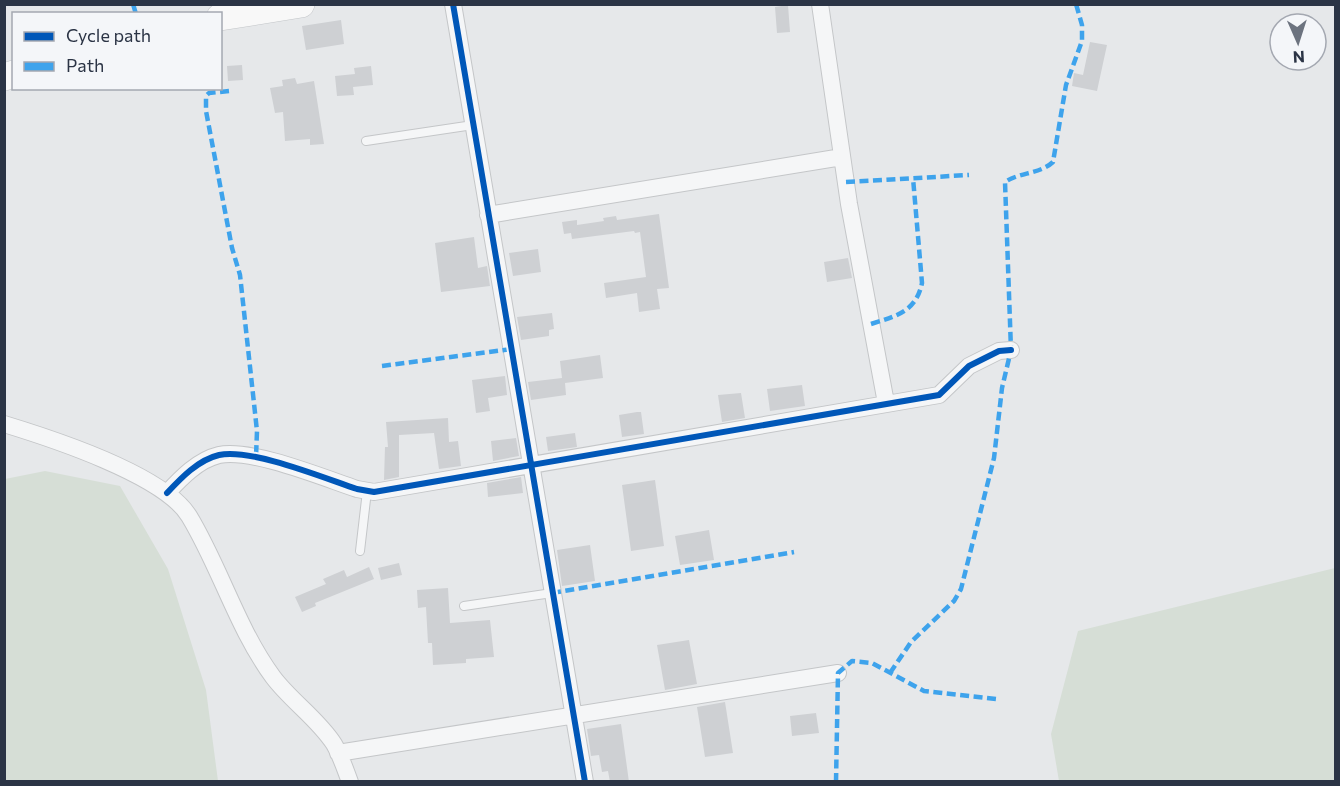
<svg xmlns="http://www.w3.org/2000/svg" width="1340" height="786" font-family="Commissioner,sans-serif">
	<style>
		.green { fill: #d6ded6 }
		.building { fill: #ced0d3 }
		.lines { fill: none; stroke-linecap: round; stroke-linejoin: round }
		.service-casing { stroke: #c4c6c8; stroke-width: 10 }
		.minor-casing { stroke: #c4c6c8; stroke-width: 18 }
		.primary-casing { stroke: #c2c5c8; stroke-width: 28 }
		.service { stroke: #f5f6f7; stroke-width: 8 }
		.minor { stroke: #f5f6f7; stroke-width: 16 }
		.primary { stroke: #f8f8f8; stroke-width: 27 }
		.quiet { stroke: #3ea3ec; stroke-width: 4.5; stroke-dasharray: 9 4.5; stroke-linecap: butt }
		.cycleway-casing { stroke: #f4f6f9; stroke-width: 10 }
		.cycleway { stroke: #0057b8; stroke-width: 6 }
	</style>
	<rect width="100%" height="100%" fill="#e6e8ea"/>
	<!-- green -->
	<path class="green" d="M 45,471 L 120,486 L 168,569 L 206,690 L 218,781 L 5,781 L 5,479 Z
		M 1335,568 L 1335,781 L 1059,781 L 1051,734 L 1078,631 Z"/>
	<!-- building -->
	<path class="building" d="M 788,5 L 790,32 L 777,33 L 775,7 Z
		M 341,20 L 344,44 L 306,50 L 302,26 Z
		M 1090,42 L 1107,45 L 1097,91 L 1072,86 L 1074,73 L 1083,75 Z
		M 242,65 L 243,80 L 228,81 L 227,66 Z
		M 371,66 L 373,85 L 353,87 L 354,95 L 337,96 L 335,76 L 355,74 L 354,68 Z
		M 295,78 L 297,84 L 314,81 L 324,144 L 310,145 L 310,139 L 285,141 L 283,112 L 275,113 L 270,88 L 283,86 L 282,80 Z
		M 659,214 L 669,288 L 657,289 L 660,309 L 639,312 L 637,293 L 606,298 L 604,283 L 646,277 L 640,232 L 635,233 L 634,231 L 572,239 L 571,233 L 564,234 L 562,222 L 577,220 L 577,225 L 604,221 L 603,218 L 616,216 L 617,220 Z
		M 474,237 L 478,268 L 487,266 L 490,286 L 441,292 L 435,243 Z
		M 538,249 L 541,272 L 513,276 L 509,253 Z
		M 848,258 L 852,278 L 827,282 L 824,262 Z
		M 552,313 L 554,329 L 549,330 L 549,336 L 521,340 L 517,317 Z
		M 600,355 L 603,378 L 565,383 L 566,395 L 531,400 L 528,382 L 562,378 L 560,361 Z
		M 505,376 L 507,395 L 488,398 L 490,411 L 476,413 L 472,380 Z
		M 802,385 L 805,406 L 770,411 L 767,389 Z
		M 741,393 L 745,418 L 722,422 L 718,395 Z
		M 637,412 L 641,412 L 644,434 L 622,437 L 619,415 Z
		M 448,418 L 449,442 L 458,441 L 461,466 L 439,469 L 434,433 L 399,435 L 399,477 L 384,480 L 385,447 L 388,447 L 386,422 Z
		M 575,433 L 577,447 L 548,451 L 546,437 Z
		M 516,438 L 519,456 L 493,461 L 491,441 Z
		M 521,477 L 523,493 L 488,497 L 487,483 Z
		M 655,480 L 664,546 L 631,551 L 622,485 Z
		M 709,530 L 714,560 L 680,565 L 675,536 Z
		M 590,545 L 595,581 L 562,586 L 557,550 Z
		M 399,563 L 402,575 L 381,580 L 378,568 Z
		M 369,567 L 374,579 L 315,603 L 316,606 L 302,612 L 295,597 L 326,584 L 323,579 L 344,570 L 347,577 Z
		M 448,588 L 450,623 L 490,620 L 494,657 L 466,659 L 466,663 L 433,665 L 432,643 L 428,643 L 426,607 L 418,608 L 417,590 Z
		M 689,640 L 697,684 L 665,690 L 657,645 Z
		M 725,702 L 733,753 L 705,757 L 697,707 Z
		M 816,713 L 819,733 L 792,736 L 790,716 Z
		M 621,724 L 629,782 L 610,782 L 608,771 L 602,772 L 599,755 L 591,756 L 587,729 Z"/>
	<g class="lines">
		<!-- service casing -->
		<g class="service-casing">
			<path id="service" d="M 366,141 L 473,125
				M 360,551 L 367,491
				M 464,606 L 552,593"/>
		</g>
		<!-- minor casing -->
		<g class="minor-casing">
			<path id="minor" d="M 453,4 L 585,782
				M 820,4 L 849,204 L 886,403
				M 488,215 L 842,157
				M 4,424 C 50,438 164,475 189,516 C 220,567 237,628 273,677 C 291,701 318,719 334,744 C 341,756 345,769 350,782
				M 167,493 C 181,478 198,460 219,455 C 251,448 324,478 357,489 L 374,492 L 939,395 L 969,366 L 999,351 L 1011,350
				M 338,753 L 838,673"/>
		</g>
		<!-- primary casing -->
		<g class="primary-casing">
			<path id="primary" d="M 220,17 L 301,4
				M 4,77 L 14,74"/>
		</g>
		<!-- service -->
		<use href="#service" class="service"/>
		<!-- minor -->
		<use href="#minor" class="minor"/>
		<!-- primary -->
		<use href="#primary" class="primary"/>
		<!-- quiet -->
		<path class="quiet" d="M 133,4 L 136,14
			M 229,91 L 209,93 L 206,96 L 206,111 L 232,248 L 240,275 L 257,431 L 256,457
			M 846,182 L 969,175
			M 871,324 C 896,316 916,312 922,283 L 913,178
			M 382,366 L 512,349
			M 552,593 L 794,552
			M 890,673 L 911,642 L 954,601 L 961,589 L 994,458 L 1002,388 L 1011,350 L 1005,182 C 1020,172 1040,174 1053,162 L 1066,85 L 1082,41 L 1082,25 L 1076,4
			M 836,782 L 838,673 L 852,661 L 872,663 L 924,691 L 996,699"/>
		<!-- cycleway casing -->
		<g class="cycleway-casing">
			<path id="cycleway" d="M 453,4 L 585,782
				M 167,493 C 181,478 198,460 219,455 C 251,448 324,478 357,489 L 374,492 L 939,395 L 969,366 L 999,351 L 1011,350"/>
		</g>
		<!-- cycleway -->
		<use href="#cycleway" class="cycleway"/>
	</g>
	<!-- border -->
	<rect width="1340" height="786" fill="none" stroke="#2b3445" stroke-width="12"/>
	<!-- legend -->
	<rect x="12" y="12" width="210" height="78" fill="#f4f6f9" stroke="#a4a8b1" stroke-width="1.5"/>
	<rect x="24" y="32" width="30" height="9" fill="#0057b8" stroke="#a4a8b1" stroke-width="1.5"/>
	<text x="66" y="42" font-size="18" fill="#2b3445">Cycle path</text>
	<rect x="24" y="62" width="30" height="9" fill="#3ea3ec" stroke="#a4a8b1" stroke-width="1.5"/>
	<text x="66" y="72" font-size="18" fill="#2b3445">Path</text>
	<!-- north arrow -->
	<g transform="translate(1298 42) rotate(177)"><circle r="28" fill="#f4f6f9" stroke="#a4a8b1" stroke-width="1.5"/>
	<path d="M0-4.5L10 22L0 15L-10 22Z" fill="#6c737f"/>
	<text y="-9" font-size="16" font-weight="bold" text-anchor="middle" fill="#2b3445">N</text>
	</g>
</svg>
